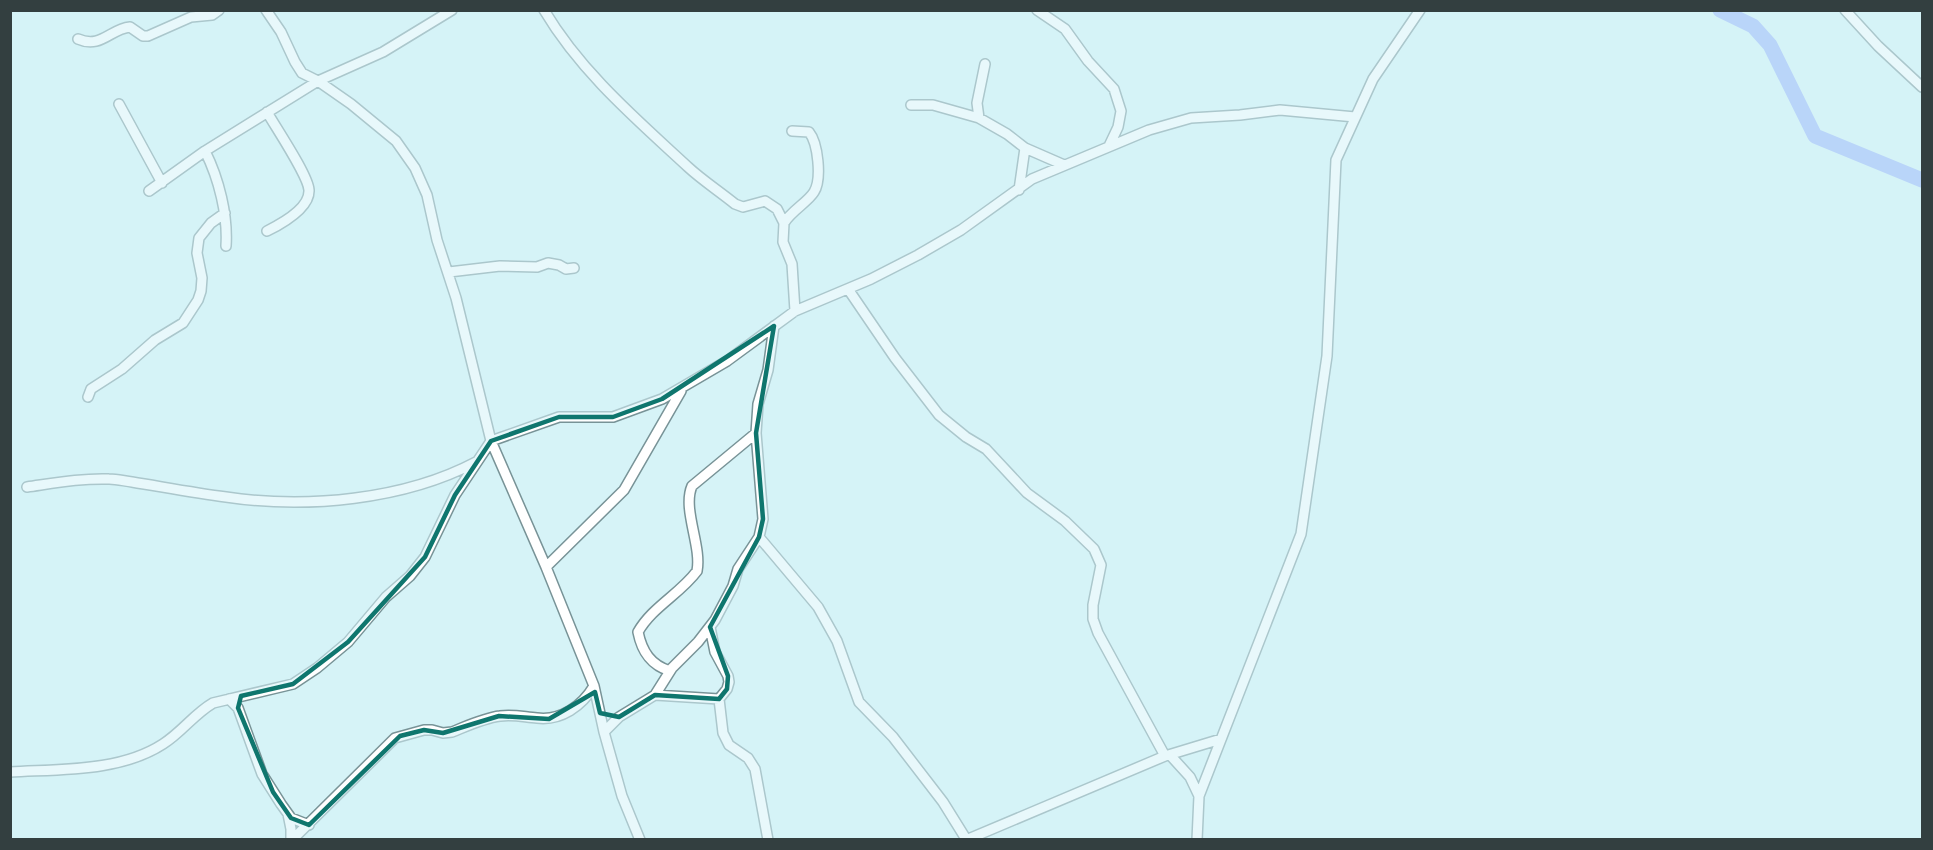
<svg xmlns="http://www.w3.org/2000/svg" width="1933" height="850" font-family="'Crimson Pro',serif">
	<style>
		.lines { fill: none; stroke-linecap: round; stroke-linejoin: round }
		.river { stroke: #97b1fa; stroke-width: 15 }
		.minor-casing { stroke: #789397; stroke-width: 12 }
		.minor { stroke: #fff; stroke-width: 9 }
		.marked { fill: none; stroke: #0f766e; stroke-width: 4.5; stroke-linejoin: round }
	</style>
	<rect width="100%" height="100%" fill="#d6f3f7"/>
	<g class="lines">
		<!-- river -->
		<path class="river" d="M 1720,10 L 1753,26 L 1770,45 L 1815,136 L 1922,180"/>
		<!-- minor casing -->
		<g class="minor-casing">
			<path id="minor" d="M 266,10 L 281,32 L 295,62 L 302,73 L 318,81 L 351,104 L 396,141 L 415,168 L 427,195 L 437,240 L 456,298 L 491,441 L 546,567 L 594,686 L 604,732 L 622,796 L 640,840
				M 544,10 C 581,72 635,118 688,167 C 702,180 719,191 735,204 L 743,207 L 765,201 L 777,209 L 784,223 L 783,242 L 792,264 L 795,311
				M 1037,10 L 1065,29 L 1088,61 L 1114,89 L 1121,111 L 1118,127 L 1109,146
				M 1845,10 L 1878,46 L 1922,87
				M 78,39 C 101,49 110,29 130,27 L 143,36 L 148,36 L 191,17 L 212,15 L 219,10
				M 119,104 L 162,183
				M 911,105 L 933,105 L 979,118 L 1007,134 L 1025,148 L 1064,165
				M 267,112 C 276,128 308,175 309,190 C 310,208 281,224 267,231
				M 979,118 L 977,103 L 985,64
				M 205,151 C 219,179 228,215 226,246
				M 1019,190 L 1025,148
				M 149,191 L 205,151 L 318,81 L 383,52 L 452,10
				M 784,223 C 791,211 808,202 814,192 C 822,179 818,143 809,132 L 792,131
				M 449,272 L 500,266 L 537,267 L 548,263 L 559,265 L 566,269 L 574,268
				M 848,289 L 895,358 L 939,415 L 966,437 L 986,449 L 1027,493 L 1065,521 L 1094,549 L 1101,565 L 1093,605 L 1093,619 L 1098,633 L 1165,756
				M 88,397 L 91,389 L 122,369 L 155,340 L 183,323 L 198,300 L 201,291 L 202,278 L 197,253 L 199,238 L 211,223 L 225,213
				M 27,487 C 55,483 82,478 109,479 C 117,479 124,481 132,482 C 163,487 195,493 226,497 C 306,509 404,500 476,462
				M 759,537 L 818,607 L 837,641 L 859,702 L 893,737 L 943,802 L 966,839
				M 546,567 L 624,490 L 681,391
				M 710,627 L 715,652 L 728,676 L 729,682 L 727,689 L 719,699 L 723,733 L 729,745 L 748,758 L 755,769 L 768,840
				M 670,671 C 651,665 642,652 638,632 C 652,607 680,594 697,571 C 702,546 682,509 692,486 L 756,433
				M 655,695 L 719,699
				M 229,699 L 238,708 L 262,774 L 281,804 L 291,818 L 309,825
				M 604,732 L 619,717 L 655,695 L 672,668 L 698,642 L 715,620 L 733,586 L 738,569 L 759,537 L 763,519 L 756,433 L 758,404 L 768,370 L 774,326
				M 1170,755 L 1190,777 L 1199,796
				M 10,772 C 60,769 120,772 163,744 C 182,732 194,714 213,703 L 293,684 L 317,668 L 348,642 L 386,597 L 410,576 L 425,557 L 455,495 L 491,441 L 559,417 L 613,417 L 662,399 L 727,361 L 795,311 L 871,279 L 918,255 L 961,230 L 1032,179 L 1149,130 L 1191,118 L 1240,115 L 1280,110 L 1355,117
				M 288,814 L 291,829 L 291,840
				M 292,840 L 395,738 L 424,730 L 432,730 L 443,733 L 452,732 C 467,726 484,718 500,716 C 513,714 524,717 537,718 C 561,721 582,706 594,686
				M 966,840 L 1165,756 L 1221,739
				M 1197,840 L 1199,796 L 1301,534 L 1327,356 L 1336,160 L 1373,79 L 1420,10"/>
		</g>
		<!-- minor -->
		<use href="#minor" class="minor"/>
	</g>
	<!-- marked area -->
	<path d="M0 0H1933V850H0ZM 774,326 L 756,433 L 763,519 L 759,537 L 710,627 L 728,676 L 727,689 L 719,699 L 655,695 L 619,717 L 600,713 L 595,692 L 549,719 L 499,716 L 443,733 L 424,730 L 400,736 L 309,825 L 291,818 L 273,792 L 238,708 L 241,696 L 293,684 L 348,642 L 425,557 L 455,495 L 491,441 L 559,417 L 613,417 L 662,399 Z" fill="#d6f3f7" fill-opacity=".55" fill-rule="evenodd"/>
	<path class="marked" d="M 774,326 L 756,433 L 763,519 L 759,537 L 710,627 L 728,676 L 727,689 L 719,699 L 655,695 L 619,717 L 600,713 L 595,692 L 549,719 L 499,716 L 443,733 L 424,730 L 400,736 L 309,825 L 291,818 L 273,792 L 238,708 L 241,696 L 293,684 L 348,642 L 425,557 L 455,495 L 491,441 L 559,417 L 613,417 L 662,399 Z"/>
	<!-- border -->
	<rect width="1933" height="850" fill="none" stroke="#333f40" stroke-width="24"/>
</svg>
